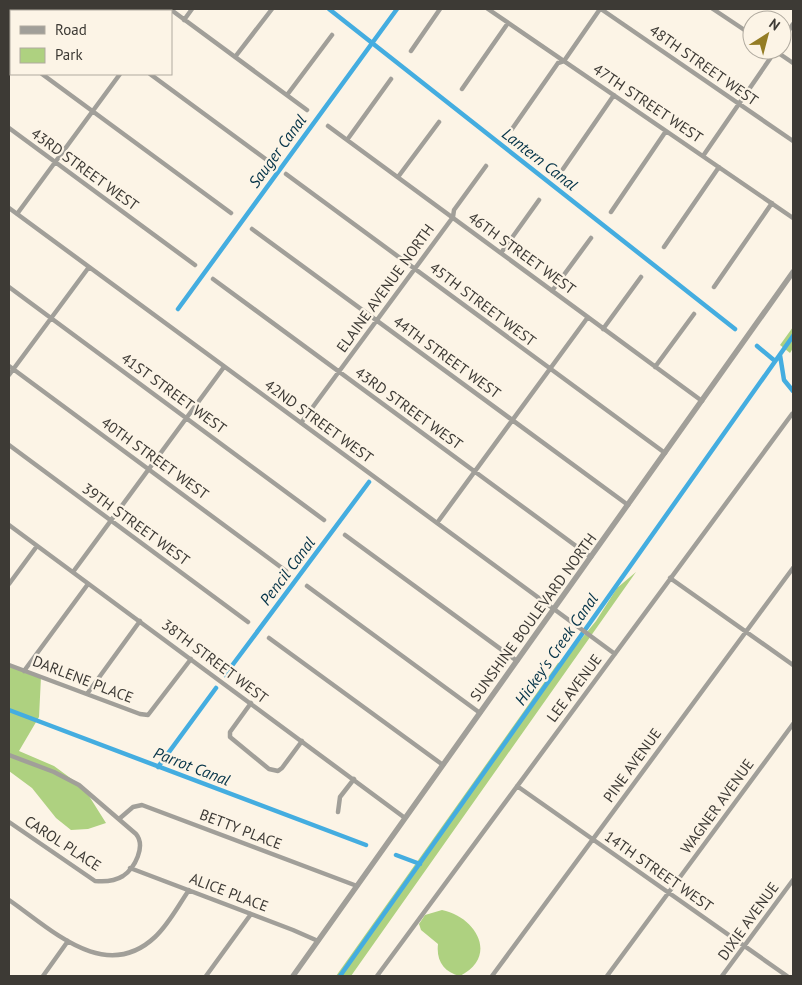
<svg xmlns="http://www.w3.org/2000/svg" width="802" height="985" font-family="'PT Sans',sans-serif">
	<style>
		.green { fill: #aed180 }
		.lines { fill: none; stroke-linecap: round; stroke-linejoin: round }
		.canal { stroke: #44ade0; stroke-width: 4.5 }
		.minor { stroke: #a19f99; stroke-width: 4.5 }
		.tertiary { stroke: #a19f99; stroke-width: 5.5 }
		.labels { text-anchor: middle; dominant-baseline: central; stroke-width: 4.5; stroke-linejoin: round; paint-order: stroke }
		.street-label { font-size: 15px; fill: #3d3a35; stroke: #fcf4e6 }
		.water-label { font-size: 16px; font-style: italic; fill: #043348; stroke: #fcf4e6 }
	</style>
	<rect width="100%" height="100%" fill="#fcf4e6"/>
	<!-- green -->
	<path class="green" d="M 793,327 L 793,348 L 790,353 L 780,345 Z
		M 636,572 L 351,976 L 336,976 L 558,663 L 563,661 L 596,621 L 617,588 Z
		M 9,666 L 41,677 L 39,717 L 19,751 L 54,766 L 84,788 L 106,823 L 88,829 L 71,830 L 56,818 L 32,788 L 9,771 Z
		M 442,910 C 476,917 499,956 460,976 C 444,972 436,961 438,944 L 421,930 L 419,924 L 425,915 Z"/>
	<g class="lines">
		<!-- canal -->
		<path class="canal" d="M 329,9 L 735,329
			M 178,309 L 397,9
			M 757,346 L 775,361
			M 780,355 L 784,380 L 793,391
			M 225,675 L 369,482
			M 9,710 L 366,845
			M 158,767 L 216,688
			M 396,855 L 420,864
			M 340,976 L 793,336"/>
		<!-- minor -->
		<path class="minor" d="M 62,9 L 65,11
			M 170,9 L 307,110
			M 488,9 L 793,218
			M 601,9 L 793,141
			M 713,9 L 752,35
			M 184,20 L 192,9
			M 782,41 L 793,24
			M 9,49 L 11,51
			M 774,50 L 793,63
			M 411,51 L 440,9
			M 235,57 L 272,9
			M 42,74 L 231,213
			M 150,74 L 271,163
			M 462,89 L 508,23
			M 287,95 L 332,35
			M 328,126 L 702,401
			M 9,128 L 195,265
			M 512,129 L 558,63 L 564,61 L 600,9
			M 347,140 L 391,79
			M 703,156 L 776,50
			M 563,169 L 614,95
			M 286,174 L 665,453
			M 398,177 L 439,122
			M 9,208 L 615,654
			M 611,212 L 666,131
			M 17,214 L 120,74
			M 252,229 L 628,505
			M 664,247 L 719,167
			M 501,253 L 539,200
			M 213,279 L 591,557
			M 9,287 L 324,520
			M 714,287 L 772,203
			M 552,291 L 591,238
			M 603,329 L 641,277
			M 9,366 L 286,571
			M 655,367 L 694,314
			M 9,375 L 89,267
			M 301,423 L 453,217 L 454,210 L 486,166
			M 9,445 L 248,622
			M 437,523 L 588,317
			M 9,525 L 405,818
			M 345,535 L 517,661
			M 73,572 L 224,367
			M 670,578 L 793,665
			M 9,584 L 37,546
			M 307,586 L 480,713
			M 269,638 L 443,765
			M 9,665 L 140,714 L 148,715 L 191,659
			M 24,671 L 88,584
			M 87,694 L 140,621
			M 251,703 L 230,732 L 230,737 L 269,769 L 278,771 L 282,768 L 302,741
			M 9,755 L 54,772 L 79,785 L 136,834 C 146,846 135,868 123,876 C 115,881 105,882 95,881 L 9,822
			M 517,786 L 787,976
			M 338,812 L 340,797 L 354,779
			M 119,819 L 133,807 L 142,805 L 357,886
			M 130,868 L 293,930 L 318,941
			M 9,900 C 51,929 105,984 155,937 C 169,924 178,906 189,890
			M 43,976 L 68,941
			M 206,976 L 251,914
			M 377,976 L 792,414
			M 492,976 L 793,568
			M 607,976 L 793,724
			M 722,976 L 793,880"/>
		<!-- tertiary -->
		<path class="tertiary" d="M 293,976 L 793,272"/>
	</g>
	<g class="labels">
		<!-- street labels -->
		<g class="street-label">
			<text transform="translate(704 65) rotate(35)">48TH STREET WEST</text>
			<text transform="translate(648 103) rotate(34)">47TH STREET WEST</text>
			<text transform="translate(85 169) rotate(36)">43RD STREET WEST</text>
			<text transform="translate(522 253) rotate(36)">46TH STREET WEST</text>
			<text transform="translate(385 288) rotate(-54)">ELAINE AVENUE NORTH</text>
			<text transform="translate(483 304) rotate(37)">45TH STREET WEST</text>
			<text transform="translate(447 357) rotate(36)">44TH STREET WEST</text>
			<text transform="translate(174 393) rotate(36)">41ST STREET WEST</text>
			<text transform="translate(409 408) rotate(36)">43RD STREET WEST</text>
			<text transform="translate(319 421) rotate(36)">42ND STREET WEST</text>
			<text transform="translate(155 458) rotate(36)">40TH STREET WEST</text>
			<text transform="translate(136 524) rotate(36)">39TH STREET WEST</text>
			<text transform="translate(533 617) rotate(-54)">SUNSHINE BOULEVARD NORTH</text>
			<text transform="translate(215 661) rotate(37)">38TH STREET WEST</text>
			<text transform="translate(83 679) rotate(21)">DARLENE PLACE</text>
			<text transform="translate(574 688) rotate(-53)">LEE AVENUE</text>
			<text transform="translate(632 765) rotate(-54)">PINE AVENUE</text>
			<text transform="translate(717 806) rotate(-54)">WAGNER AVENUE</text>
			<text transform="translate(241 829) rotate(21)">BETTY PLACE</text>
			<text transform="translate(63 843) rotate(33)">CAROL PLACE</text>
			<text transform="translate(659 871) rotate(35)">14TH STREET WEST</text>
			<text transform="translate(229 892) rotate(21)">ALICE PLACE</text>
			<text transform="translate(748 921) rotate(-54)">DIXIE AVENUE</text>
		</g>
		<!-- water labels -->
		<g class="water-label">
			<text transform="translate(277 151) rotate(-54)">Sauger Canal</text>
			<text transform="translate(540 159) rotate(38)">Lantern Canal</text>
			<text transform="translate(287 571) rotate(-53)">Pencil Canal</text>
			<text transform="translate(556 649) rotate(-55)">Hickey's Creek Canal</text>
			<text transform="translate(192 766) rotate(21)">Parrot Canal</text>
		</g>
	</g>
	<!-- border -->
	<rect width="802" height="985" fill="none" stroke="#3d3a35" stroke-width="20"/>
	<!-- legend -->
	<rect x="10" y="10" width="162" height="65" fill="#fcf4e6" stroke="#b0aa9f"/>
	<rect x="20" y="26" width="25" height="8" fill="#a19f99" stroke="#b0aa9f"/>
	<text x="55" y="35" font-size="15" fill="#3d3a35">Road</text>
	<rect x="20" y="48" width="25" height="15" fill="#aed180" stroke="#b0aa9f"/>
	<text x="55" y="60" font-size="15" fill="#3d3a35">Park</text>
	<!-- north arrow -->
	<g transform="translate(767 35) rotate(36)"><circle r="24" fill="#fcf4e6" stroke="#b0aa9f"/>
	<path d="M0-4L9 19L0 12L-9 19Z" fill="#947d25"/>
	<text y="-8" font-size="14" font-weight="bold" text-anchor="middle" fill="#3d3a35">N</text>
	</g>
</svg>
